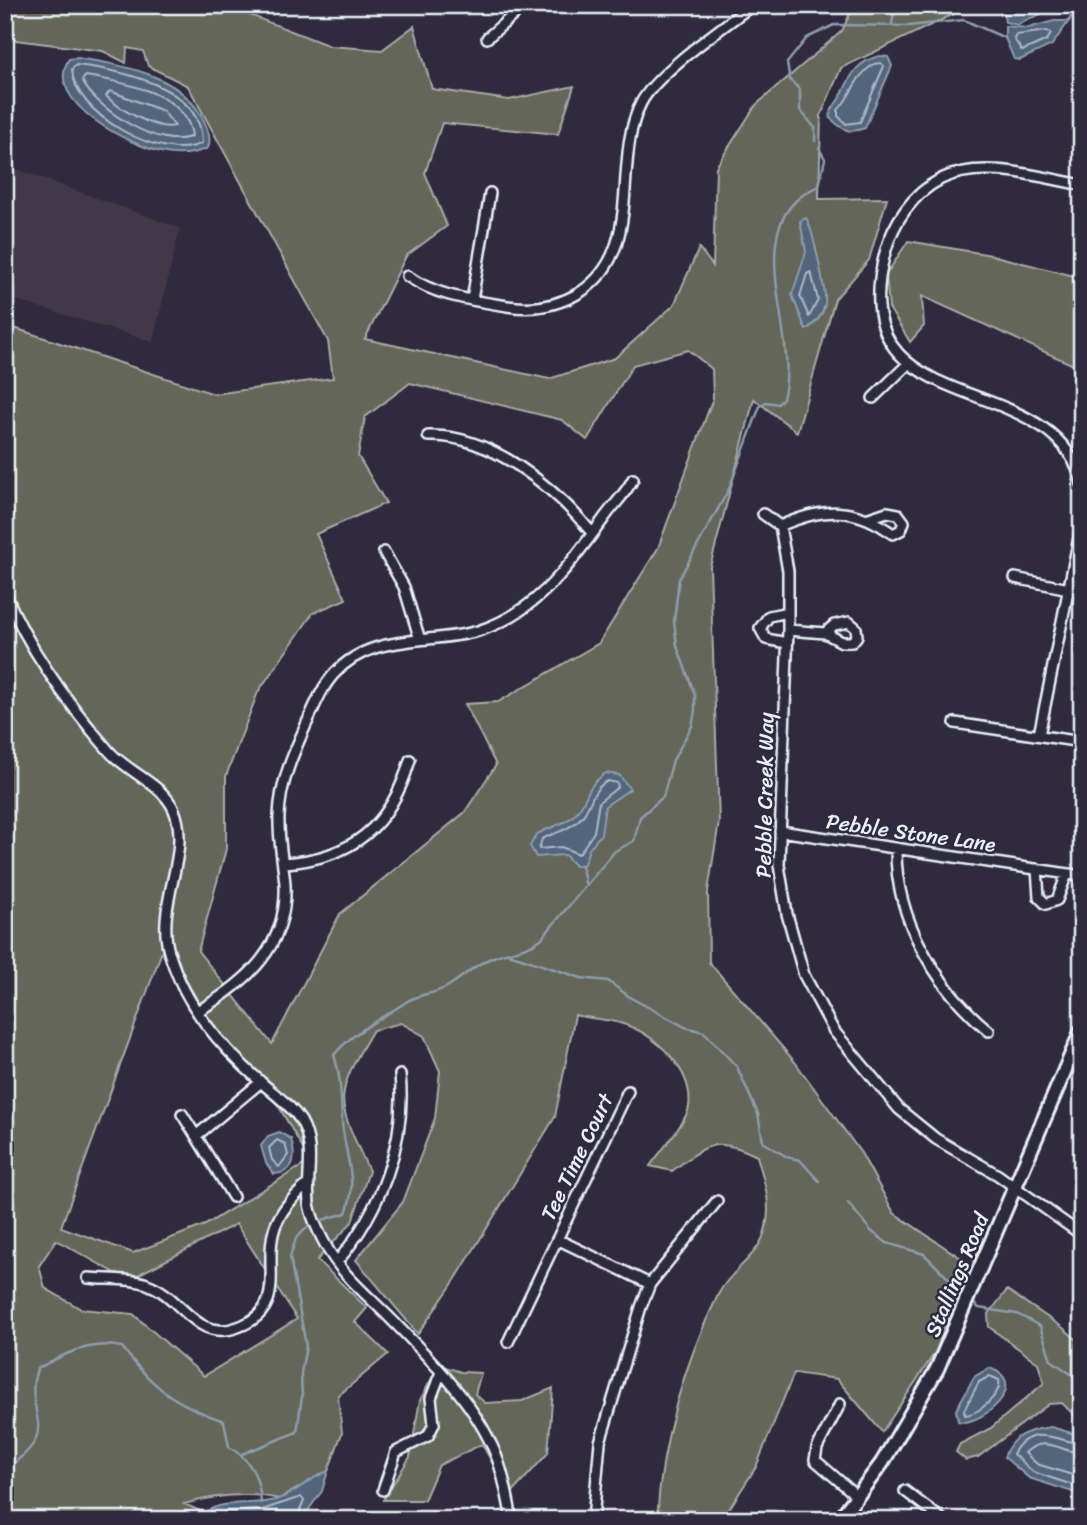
<svg xmlns="http://www.w3.org/2000/svg" width="1087" height="1525" font-family="Sriracha,sans-serif">
	<style>
		.built { fill: #423747 }
		.green { fill: #636658; stroke: #a6aca8; stroke-width: 2; fill-rule: evenodd }
		.water { fill: #52657d; stroke: #8e9dae; stroke-width: 2 }
		.lines { fill: none; stroke-linecap: round; stroke-linejoin: round }
		.shore { stroke: #acb9c7; stroke-width: 2 }
		.stream { stroke: #8e9dae; stroke-width: 2.5 }
		.street-casing { stroke: #e8f1f8; stroke-width: 14 }
		.secondary-casing { stroke: #e8f1f8; stroke-width: 18 }
		.street { stroke: #2f2a3d; stroke-width: 9 }
		.secondary { stroke: #2f2a3d; stroke-width: 12 }
		.labels { text-anchor: middle; dominant-baseline: central; stroke-width: 5; stroke-linejoin: round; paint-order: stroke }
		.street-label { font-size: 21px; fill: #e8f1f8; stroke: #2f2a3d }
	</style>
	<rect width="100%" height="100%" fill="#2f2a3d"/>
	<filter id="ink" filterUnits="userSpaceOnUse"><feTurbulence type="fractalNoise" baseFrequency=".0143" numOctaves="2"/><feDisplacementMap in="SourceGraphic" scale="14" xChannelSelector="R" yChannelSelector="G"/><feConvolveMatrix kernelMatrix="1 2 1 2 8 2 1 2 1" color-interpolation-filters="sRGB"/></filter>
	<g filter="url(#ink)">
		<!-- built -->
		<path class="built" d="M 5,165 L 180,228 L 153,342 L 5,297 Z"/>
		<!-- green -->
		<path class="green" d="M 5,5 L 34,8 L 37,5 L 224,5 L 330,46 L 382,50 L 414,26 L 432,89 L 509,100 L 574,86 L 558,134 L 442,123 L 425,173 L 447,226 L 406,256 L 365,339 L 549,379 L 615,358 L 674,305 L 699,248 L 713,266 L 716,167 L 756,105 L 842,31 L 854,5 L 953,5 L 954,14 L 841,68 L 821,115 L 819,199 L 887,198 L 869,260 L 835,299 L 797,432 L 754,399 L 710,567 L 719,822 L 708,891 L 709,962 L 795,1062 L 861,1153 L 894,1213 L 968,1263 L 936,1351 L 882,1432 L 837,1379 L 794,1373 L 756,1467 L 722,1520 L 657,1520 C 661,1442 684,1363 719,1293 C 729,1272 757,1257 764,1234 C 773,1206 765,1184 757,1156 C 714,1135 707,1145 672,1171 L 650,1166 C 659,1153 687,1121 689,1107 C 694,1071 656,1034 623,1024 C 608,1019 591,1019 575,1015 L 555,1117 L 455,1280 L 418,1334 L 356,1260 L 403,1202 L 435,1118 L 440,1071 L 424,1036 L 401,1023 L 373,1030 C 331,1100 337,1100 369,1171 L 352,1222 L 317,1260 L 367,1308 L 355,1322 L 388,1354 L 338,1396 L 342,1433 L 328,1471 L 279,1499 C 247,1491 216,1495 184,1504 L 221,1520 L 5,1520 L 5,325 L 214,394 L 333,378 L 328,341 L 188,86 L 148,66 L 143,51 L 127,48 L 126,63 L 103,51 L 8,39 L 5,35 ZM 688,350 L 712,369 L 713,398 L 658,548 L 599,643 L 498,702 L 465,704 L 496,765 L 464,813 L 340,914 L 272,1044 L 198,951 L 226,849 L 226,776 L 258,692 L 313,613 L 346,599 L 316,534 L 386,503 L 358,456 L 365,417 L 410,383 L 562,420 L 587,440 L 633,365 ZM 162,951 L 221,1052 L 278,1105 L 310,1161 L 205,1225 L 133,1253 L 61,1227 ZM 236,1224 L 297,1319 L 204,1376 L 133,1314 L 81,1309 L 45,1288 L 39,1266 L 56,1240 L 128,1280 Z
			M 908,241 L 991,255 L 1082,278 L 1082,369 L 922,296 L 924,326 L 910,342 L 889,308 L 886,275 Z
			M 1007,1290 L 1062,1327 L 1082,1344 L 1082,1423 L 1062,1403 L 1049,1404 L 978,1457 L 966,1460 L 956,1452 L 960,1444 L 991,1428 L 1044,1383 L 1038,1363 L 989,1327 L 988,1315 Z
			M 439,1365 L 461,1372 L 481,1373 L 475,1394 L 485,1403 L 522,1401 L 553,1388 L 548,1453 L 510,1495 L 482,1444 L 439,1465 L 424,1500 L 383,1500 L 410,1457 L 420,1400 Z"/>
		<!-- water -->
		<path class="water" d="M 1002,5 L 1056,5 C 1042,17 1031,15 1018,25 L 1005,22 Z
			M 1054,21 L 1069,21 L 1052,45 L 1020,60 L 1014,59 L 1005,38 L 1005,26 L 1028,28 Z
			M 880,56 L 888,57 L 892,66 L 865,128 C 848,134 843,130 830,118 C 831,106 837,104 842,94 C 851,75 857,61 880,56 Z
			M 77,58 C 122,65 179,74 202,117 C 207,127 212,138 208,148 C 194,154 180,156 166,153 C 134,148 41,102 69,59 Z
			M 806,218 C 812,226 827,294 825,304 C 823,316 815,324 806,330 L 792,295 L 806,252 L 800,221 Z
			M 606,773 L 619,775 L 630,789 L 605,806 L 601,834 L 589,849 L 584,864 L 575,866 L 565,855 L 536,857 L 530,846 L 536,835 C 549,826 565,826 576,813 C 590,796 584,788 606,773 Z
			M 279,1132 L 291,1139 C 296,1156 296,1173 274,1174 L 266,1163 L 261,1146 L 268,1136 Z
			M 989,1368 C 1035,1383 977,1429 958,1421 L 956,1410 L 974,1377 Z
			M 1051,1427 L 1075,1434 L 1082,1440 L 1082,1495 L 1029,1478 L 1004,1457 C 1011,1435 1029,1430 1051,1427 Z
			M 328,1471 L 322,1491 L 301,1520 L 221,1520 L 206,1512 C 224,1499 253,1506 275,1500 C 295,1494 309,1478 328,1471 Z"/>
		<g class="lines">
			<!-- shore -->
			<path class="shore" d="M 1047,31 L 1051,34 L 1047,40 L 1022,51 L 1014,39 L 1016,35 Z
				M 874,64 L 881,63 L 884,66 L 860,122 L 846,124 L 838,116 L 838,110 C 854,93 853,78 874,64 Z
				M 76,65 C 119,70 203,86 202,143 C 163,164 73,114 72,69 Z
				M 86,76 C 121,82 187,92 192,136 C 161,151 95,109 82,80 Z
				M 110,91 L 163,111 L 175,126 C 157,131 119,109 106,96 Z
				M 811,272 L 818,300 L 809,317 L 800,296 L 807,274 Z
				M 608,781 L 617,783 L 618,787 L 599,802 L 594,832 L 579,854 L 561,847 L 539,849 L 542,839 C 556,832 570,830 582,817 C 592,804 592,788 608,781 Z
				M 277,1140 L 285,1144 L 288,1155 L 279,1167 L 272,1160 L 269,1148 Z
				M 990,1376 L 999,1380 C 1002,1394 979,1414 965,1415 L 964,1410 L 979,1382 Z
				M 1082,1444 C 1058,1441 1030,1422 1013,1454 L 1033,1472 L 1082,1488
				M 1082,1453 C 1061,1452 1044,1434 1025,1453 L 1037,1464 L 1082,1478
				M 223,1520 L 225,1512 L 262,1510 L 301,1497 L 304,1501 L 296,1520"/>
			<!-- stream -->
			<path class="stream" d="M 1069,21 L 1076,5
				M 892,25 L 895,5
				M 815,141 L 815,128 L 800,110 L 800,90 L 790,80 L 787,63 L 807,38 L 834,25 L 908,26 L 964,20 L 1005,38
				M 582,866 L 585,883
				M 509,954 L 581,978 L 608,981 L 631,998 L 685,1027 L 704,1032 L 737,1067 L 758,1114 L 763,1142 L 787,1157 L 800,1160 L 819,1181
				M 848,1203 L 871,1231 L 887,1243 L 924,1254 L 965,1295
				M 322,1220 L 346,1213 C 359,1180 344,1154 342,1121 C 341,1098 341,1076 334,1055 C 354,1031 381,1019 406,1002 C 418,994 435,994 447,987 C 462,978 474,965 491,958 C 509,950 525,951 541,939 L 615,851 L 634,841 L 640,817 L 663,797 L 673,760 L 692,726 L 695,711 L 695,695 L 677,646 L 674,621 L 679,579 L 729,489 L 760,406 L 766,402 L 778,404 L 783,398 C 802,334 734,221 819,186 L 825,159 L 819,148
				M 972,1302 L 979,1308 L 1017,1314 L 1040,1326 L 1051,1360 L 1082,1382
				M 242,1454 L 297,1432 L 302,1396 L 301,1373 L 306,1346 L 290,1257 L 296,1238 L 311,1224
				M 5,1469 C 66,1430 21,1415 37,1369 C 63,1354 92,1340 122,1347 C 153,1388 175,1404 224,1421 L 229,1447 C 251,1459 260,1479 261,1503"/>
			<!-- street casing -->
			<g class="street-casing">
				<path id="street" d="M 487,38 L 525,5
					M 1082,185 C 1039,177 982,159 941,179 C 912,194 893,223 885,253 C 839,428 1055,363 1082,484
					M 407,276 C 438,297 472,300 507,306 C 533,310 557,306 579,293 C 646,251 611,162 641,103 C 657,72 723,28 752,5
					M 472,300 L 490,193
					M 873,398 L 908,364
					M 428,436 C 490,433 556,489 592,533
					M 763,514 L 780,526 L 788,571 L 788,630 L 779,865 L 787,914 L 804,975 L 834,1031 L 899,1109 L 936,1139 L 998,1175 L 1082,1235
					M 780,526 C 823,507 855,506 893,534 L 901,530 L 904,522 L 898,514 L 887,512 L 869,518
					M 384,552 L 404,587 L 420,640
					M 1015,578 L 1069,589
					M 5,593 C 30,651 68,704 109,751 C 127,772 163,784 174,810 C 192,853 155,904 169,952 C 185,1006 220,1046 261,1082 C 275,1095 291,1105 301,1121 C 316,1147 306,1175 309,1203 C 311,1217 318,1231 325,1244 C 340,1273 365,1293 387,1315 C 427,1356 474,1400 496,1455 C 504,1476 508,1498 512,1520
					M 788,630 L 825,633 L 842,642 L 852,642 L 857,636 L 856,628 L 849,622 L 834,625 L 825,633
					M 787,643 L 766,639 L 760,628 L 769,616 L 788,612
					M 955,723 L 1082,742
					M 1039,735 L 1082,523
					M 780,831 L 1082,876
					M 896,848 C 895,919 936,987 989,1031
					M 283,863 C 352,859 391,826 410,760
					M 1037,869 L 1039,897 L 1046,904 L 1057,900 L 1067,874
					M 198,1011 C 247,982 288,947 285,884 C 283,862 278,838 279,816 C 280,783 293,754 306,725 C 314,708 321,688 334,674 C 371,632 429,645 478,631 C 536,613 567,568 602,521 C 612,506 625,495 633,479
					M 182,1114 L 196,1136
					M 233,1197 L 196,1136 L 261,1082
					M 557,1239 L 650,1284
					M 337,1262 C 380,1211 407,1142 400,1075
					M 88,1278 C 106,1280 130,1278 147,1284 C 182,1296 195,1343 238,1327 C 293,1307 258,1259 278,1220 C 285,1205 297,1194 309,1183
					M 508,1342 L 628,1091
					M 840,1404 L 817,1448 L 815,1460 L 858,1497
					M 383,1490 L 396,1452 L 428,1436 L 434,1424 L 431,1398 L 441,1372
					M 905,1491 L 943,1520
					M 593,1520 L 600,1442 L 641,1307 L 650,1284 L 717,1201"/>
			</g>
			<!-- secondary casing -->
			<g class="secondary-casing">
				<path id="secondary" d="M 839,1520 L 882,1463 L 937,1369 L 1082,1030"/>
			</g>
			<!-- street -->
			<use href="#street" class="street"/>
			<!-- secondary -->
			<use href="#secondary" class="secondary"/>
		</g>
	</g>
	<g class="labels">
		<!-- street labels -->
		<g class="street-label">
			<text transform="translate(765 795) rotate(-89)">Pebble Creek Way</text>
			<text transform="translate(911 833) rotate(8)">Pebble Stone Lane</text>
			<text transform="translate(577 1157) rotate(-64)">Tee Time Court</text>
			<text transform="translate(957 1275) rotate(-67)">Stallings Road</text>
		</g>
	</g>
	<!-- margin -->
	<rect width="1087" height="1525" fill="none" stroke="#2f2a3d" stroke-width="28"/>
	<rect x="14" y="14" width="1059" height="1497" fill="none" stroke="#e8f1f8" stroke-width="2.5" filter="url(#ink)"/>
</svg>
